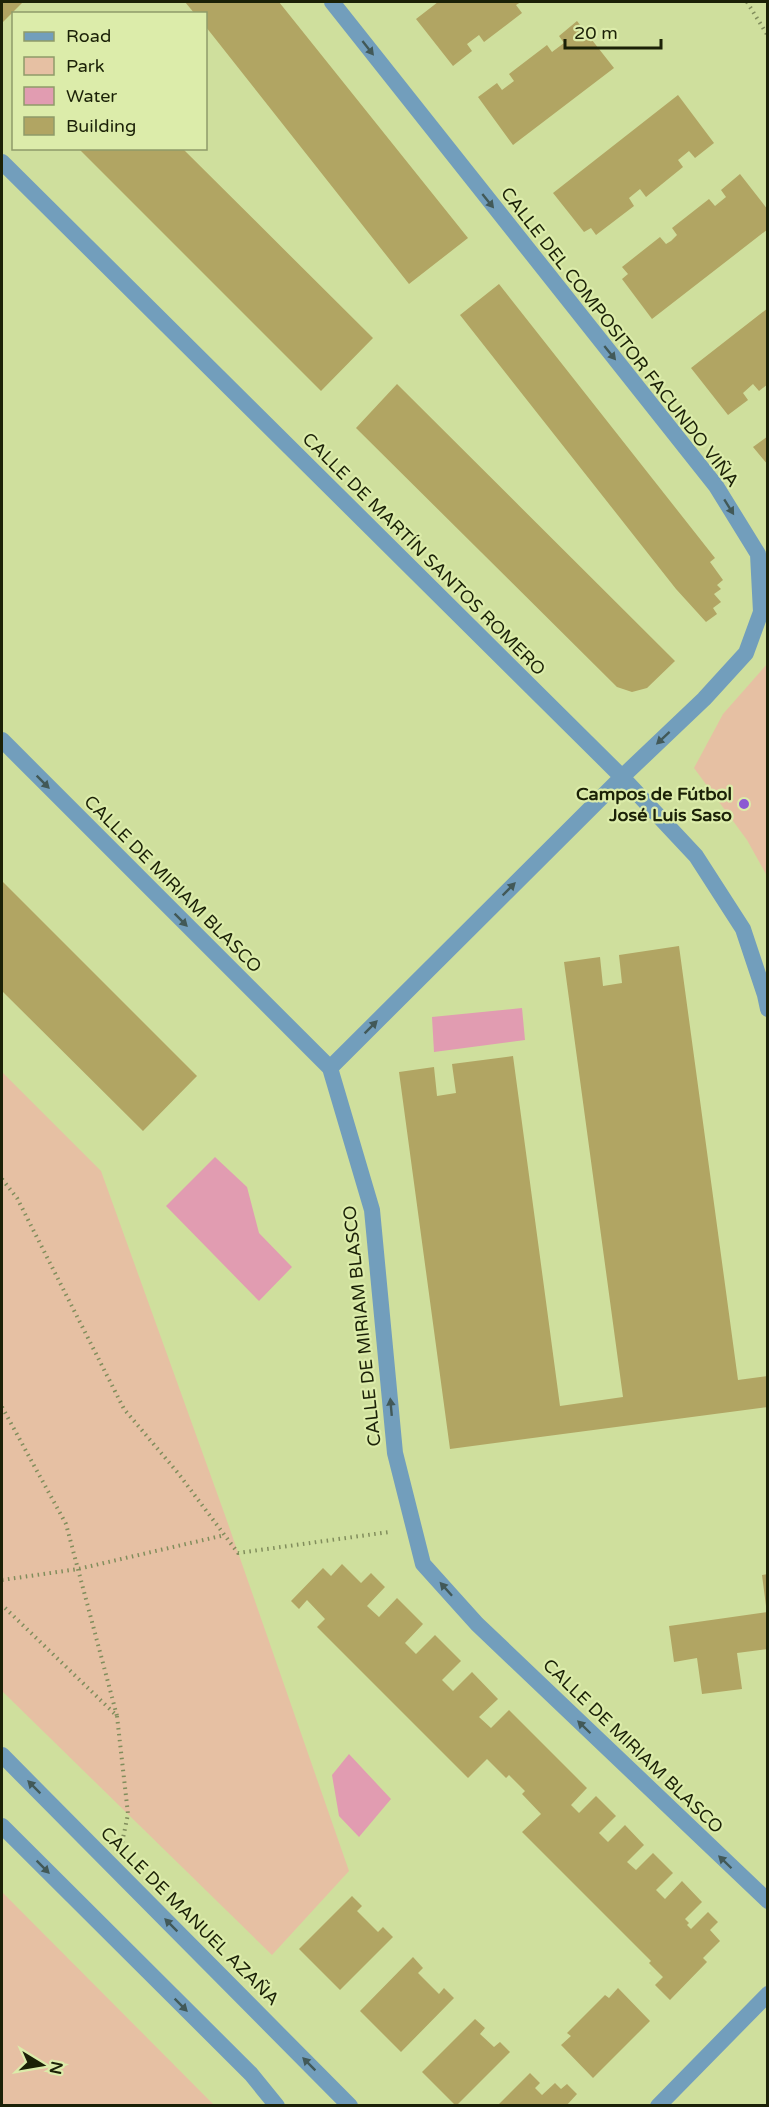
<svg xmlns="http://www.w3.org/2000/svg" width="769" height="2107" font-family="'Varela Round',sans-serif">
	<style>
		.green { fill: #e6c0a3 }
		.water { fill: #e19cb1 }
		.building { fill: #b1a563 }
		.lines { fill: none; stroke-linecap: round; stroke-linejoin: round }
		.path { stroke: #818d5c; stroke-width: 4; stroke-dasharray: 1.5 4.5; stroke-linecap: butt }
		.minor { stroke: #729ebc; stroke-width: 16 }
		.tertiary { stroke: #729ebc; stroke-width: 16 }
		.oneway { fill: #425958 }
		.poi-dot { fill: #8b5ad3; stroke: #dcecaa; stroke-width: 2 }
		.labels { text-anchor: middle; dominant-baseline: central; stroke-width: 4.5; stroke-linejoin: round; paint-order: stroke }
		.street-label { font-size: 18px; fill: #1b2107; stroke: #dcecaa }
		.poi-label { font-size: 18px; font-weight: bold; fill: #1b2107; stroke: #dcecaa; text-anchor: end }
	</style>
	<rect width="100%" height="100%" fill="#cfdf9d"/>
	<!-- green -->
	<path class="green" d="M 767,664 L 767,876 L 747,840 L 694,768 L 723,714 Z
		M 2,1072 L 101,1171 L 226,1518 L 349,1871 L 272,1955 L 2,1691 Z
		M 2,1892 L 214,2105 L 215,2105 L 2,2105 Z"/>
	<!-- water -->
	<path class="water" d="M 522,1008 L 525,1040 L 434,1052 L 432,1017 Z
		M 215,1157 L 247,1187 L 259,1233 L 292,1267 L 259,1301 L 166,1206 Z
		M 349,1754 L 391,1799 L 359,1837 L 339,1816 L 332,1775 Z"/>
	<!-- building -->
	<path class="building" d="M 2,2 L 23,2 L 2,23 Z
		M 185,2 L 279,2 L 468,238 L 409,284 L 206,27 L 206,14 L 195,14 Z
		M 438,2 L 521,2 L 516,5 L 522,13 L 484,42 L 479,35 L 467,44 L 472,51 L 453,66 L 416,19 Z
		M 577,21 L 614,68 L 513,145 L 478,97 L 497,83 L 502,90 L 514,81 L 509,74 L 547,45 L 552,52 L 564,43 L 559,36 Z
		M 678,95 L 714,143 L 695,158 L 689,151 L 678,160 L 683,167 L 646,197 L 640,189 L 629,198 L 634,206 L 596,235 L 591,228 L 584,232 L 553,193 Z
		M 78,148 L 182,148 L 373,338 L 321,391 Z
		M 740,174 L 768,210 L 768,229 L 652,319 L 622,279 L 628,274 L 622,267 L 660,237 L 666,244 L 671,241 L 677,235 L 672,228 L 709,199 L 715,206 L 726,197 L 721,190 Z
		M 499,284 L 715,558 L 710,562 L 723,580 L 717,585 L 721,589 L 714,594 L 721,602 L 713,608 L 717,614 L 706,622 L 676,589 L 460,315 Z
		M 768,308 L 768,384 L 759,391 L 753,384 L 743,393 L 748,400 L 728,415 L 691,368 Z
		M 397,384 L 675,661 L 647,688 L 632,692 L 617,687 L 356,428 Z
		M 768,436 L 768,465 L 753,447 Z
		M 2,881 L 197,1076 L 143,1131 L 2,991 Z
		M 679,946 L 738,1380 L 768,1376 L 768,1407 L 450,1449 L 399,1072 L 434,1067 L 437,1096 L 456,1093 L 452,1064 L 513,1056 L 560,1406 L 623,1397 L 564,962 L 600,957 L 603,986 L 622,983 L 619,955 Z
		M 342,1564 L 361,1583 L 371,1573 L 385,1587 L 367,1606 L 379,1617 L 397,1598 L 423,1624 L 405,1643 L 416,1654 L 435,1635 L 461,1661 L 442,1680 L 453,1691 L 472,1672 L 498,1699 L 479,1717 L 491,1728 L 509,1710 L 587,1788 L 571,1805 L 579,1813 L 596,1796 L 616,1816 L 599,1833 L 608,1842 L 625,1825 L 644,1845 L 627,1862 L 636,1870 L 653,1853 L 673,1873 L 656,1890 L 665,1899 L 682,1881 L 702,1902 L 685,1919 L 689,1923 L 687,1925 L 691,1929 L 708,1912 L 718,1922 L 710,1930 L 720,1941 L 703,1958 L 707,1962 L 670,2000 L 655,1985 L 663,1977 L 649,1963 L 651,1961 L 522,1832 L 541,1814 L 522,1794 L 525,1791 L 509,1775 L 506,1778 L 487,1759 L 468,1778 L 317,1627 L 325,1619 L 307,1600 L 299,1609 L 291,1601 L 323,1568 L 331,1576 Z
		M 768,1574 L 768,1606 L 766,1606 L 762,1575 Z
		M 768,1612 L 768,1649 L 737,1653 L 742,1689 L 702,1694 L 697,1658 L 674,1662 L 669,1626 Z
		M 352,1896 L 362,1906 L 357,1911 L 378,1932 L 383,1927 L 393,1937 L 340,1990 L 299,1949 Z
		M 413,1957 L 423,1968 L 418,1973 L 439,1994 L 444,1988 L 454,1998 L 401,2052 L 360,2011 Z
		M 618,1988 L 650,2021 L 593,2078 L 561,2045 L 571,2036 L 567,2033 L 605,1995 L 609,1998 Z
		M 475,2019 L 485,2028 L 480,2034 L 494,2047 L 500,2042 L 510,2052 L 456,2106 L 422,2072 Z
		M 530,2073 L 540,2083 L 535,2088 L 542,2095 L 555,2083 L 561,2089 L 567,2084 L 577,2094 L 566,2106 L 497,2106 Z"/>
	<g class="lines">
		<!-- path -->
		<path class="path" d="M 747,2 L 768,36
			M 2,1179 L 17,1198 L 124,1409 L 178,1473 L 238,1553 L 389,1532
			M 2,1407 L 66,1524 L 117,1716 L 2,1605
			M 2,1580 L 78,1569 L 225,1535
			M 117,1716 L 128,1814 L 122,1843"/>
		<!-- minor -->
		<path class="minor" d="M 2,162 L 622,777 L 696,856 L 743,929 L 765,995 L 768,1009
			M 2,740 L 330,1068 L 372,1210 L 395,1453 L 423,1564 L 477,1624 L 768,1901
			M 330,1068 L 622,777 L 704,699 L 746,653 L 761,612 L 758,554 L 716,486 L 332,2
			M 658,2106 L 768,1994"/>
		<!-- tertiary -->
		<path class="tertiary" d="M 2,1755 L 350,2106
			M 2,1826 L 251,2074 L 277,2106"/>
	</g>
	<!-- one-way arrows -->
	<defs><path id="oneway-solid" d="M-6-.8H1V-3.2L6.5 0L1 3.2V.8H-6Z" transform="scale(1.5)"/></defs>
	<g class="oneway">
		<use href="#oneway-solid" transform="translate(368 48) rotate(52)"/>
		<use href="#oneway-solid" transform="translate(488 201) rotate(51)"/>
		<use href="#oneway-solid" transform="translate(610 353) rotate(51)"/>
		<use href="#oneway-solid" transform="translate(729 507) rotate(58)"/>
		<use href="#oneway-solid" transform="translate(663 738) rotate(137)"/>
		<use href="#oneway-solid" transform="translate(43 782) rotate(45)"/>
		<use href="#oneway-solid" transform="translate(509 889) rotate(-45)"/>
		<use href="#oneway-solid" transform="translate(181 920) rotate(45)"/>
		<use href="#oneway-solid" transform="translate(371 1027) rotate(-45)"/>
		<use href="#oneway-solid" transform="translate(391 1407) rotate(-95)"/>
		<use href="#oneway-solid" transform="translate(446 1589) rotate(-132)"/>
		<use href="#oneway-solid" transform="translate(584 1727) rotate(-136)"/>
		<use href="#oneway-solid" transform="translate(34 1787) rotate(-135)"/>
		<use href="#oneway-solid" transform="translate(725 1862) rotate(-136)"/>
		<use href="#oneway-solid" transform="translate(43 1867) rotate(45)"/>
		<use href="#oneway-solid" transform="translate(171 1925) rotate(-135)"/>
		<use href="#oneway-solid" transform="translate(181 2005) rotate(45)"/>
		<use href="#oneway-solid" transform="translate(309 2064) rotate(-135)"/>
	</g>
	<!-- markers -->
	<circle class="poi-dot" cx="744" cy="804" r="6"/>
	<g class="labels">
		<!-- street labels -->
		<g class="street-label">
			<text transform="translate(620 337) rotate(52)">CALLE DEL COMPOSITOR FACUNDO VIÑA</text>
			<text transform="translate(424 554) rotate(45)">CALLE DE MARTÍN SANTOS ROMERO</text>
			<text transform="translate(173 884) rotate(45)">CALLE DE MIRIAM BLASCO</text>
			<text transform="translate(362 1326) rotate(-96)">CALLE DE MIRIAM BLASCO</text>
			<text transform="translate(633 1746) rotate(44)">CALLE DE MIRIAM BLASCO</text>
			<text transform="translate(190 1916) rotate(45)">CALLE DE MANUEL AZAÑA</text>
		</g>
		<!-- poi labels -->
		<g class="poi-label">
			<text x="732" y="794">Campos de Fútbol<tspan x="732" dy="21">José Luis Saso</tspan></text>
		</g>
	</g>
	<!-- border -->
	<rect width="769" height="2107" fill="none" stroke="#1b2107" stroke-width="6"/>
	<!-- legend -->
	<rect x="12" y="12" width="195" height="138" fill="#dcecaa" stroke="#8f9b69" stroke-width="1.5"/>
	<rect x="24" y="32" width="30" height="9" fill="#729ebc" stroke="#8f9b69" stroke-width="1.5"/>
	<text x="66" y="42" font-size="18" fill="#1b2107">Road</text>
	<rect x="24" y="57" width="30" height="18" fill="#e6c0a3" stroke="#8f9b69" stroke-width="1.5"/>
	<text x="66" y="72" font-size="18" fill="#1b2107">Park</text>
	<rect x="24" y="87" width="30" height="18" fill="#e19cb1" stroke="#8f9b69" stroke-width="1.5"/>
	<text x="66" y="102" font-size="18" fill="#1b2107">Water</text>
	<rect x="24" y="117" width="30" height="18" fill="#b1a563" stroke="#8f9b69" stroke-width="1.5"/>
	<text x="66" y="132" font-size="18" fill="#1b2107">Building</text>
	<!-- north arrow -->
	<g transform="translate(42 2065) rotate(101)" stroke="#dcecaa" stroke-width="4.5" paint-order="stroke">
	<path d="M0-4.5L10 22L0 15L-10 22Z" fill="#1b2107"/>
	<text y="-9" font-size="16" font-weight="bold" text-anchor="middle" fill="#1b2107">N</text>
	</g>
	<!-- scale -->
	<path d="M565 39v9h96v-9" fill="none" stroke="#1b2107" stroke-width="3"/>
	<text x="574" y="39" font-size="18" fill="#1b2107" stroke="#dcecaa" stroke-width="4.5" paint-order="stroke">20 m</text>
</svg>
